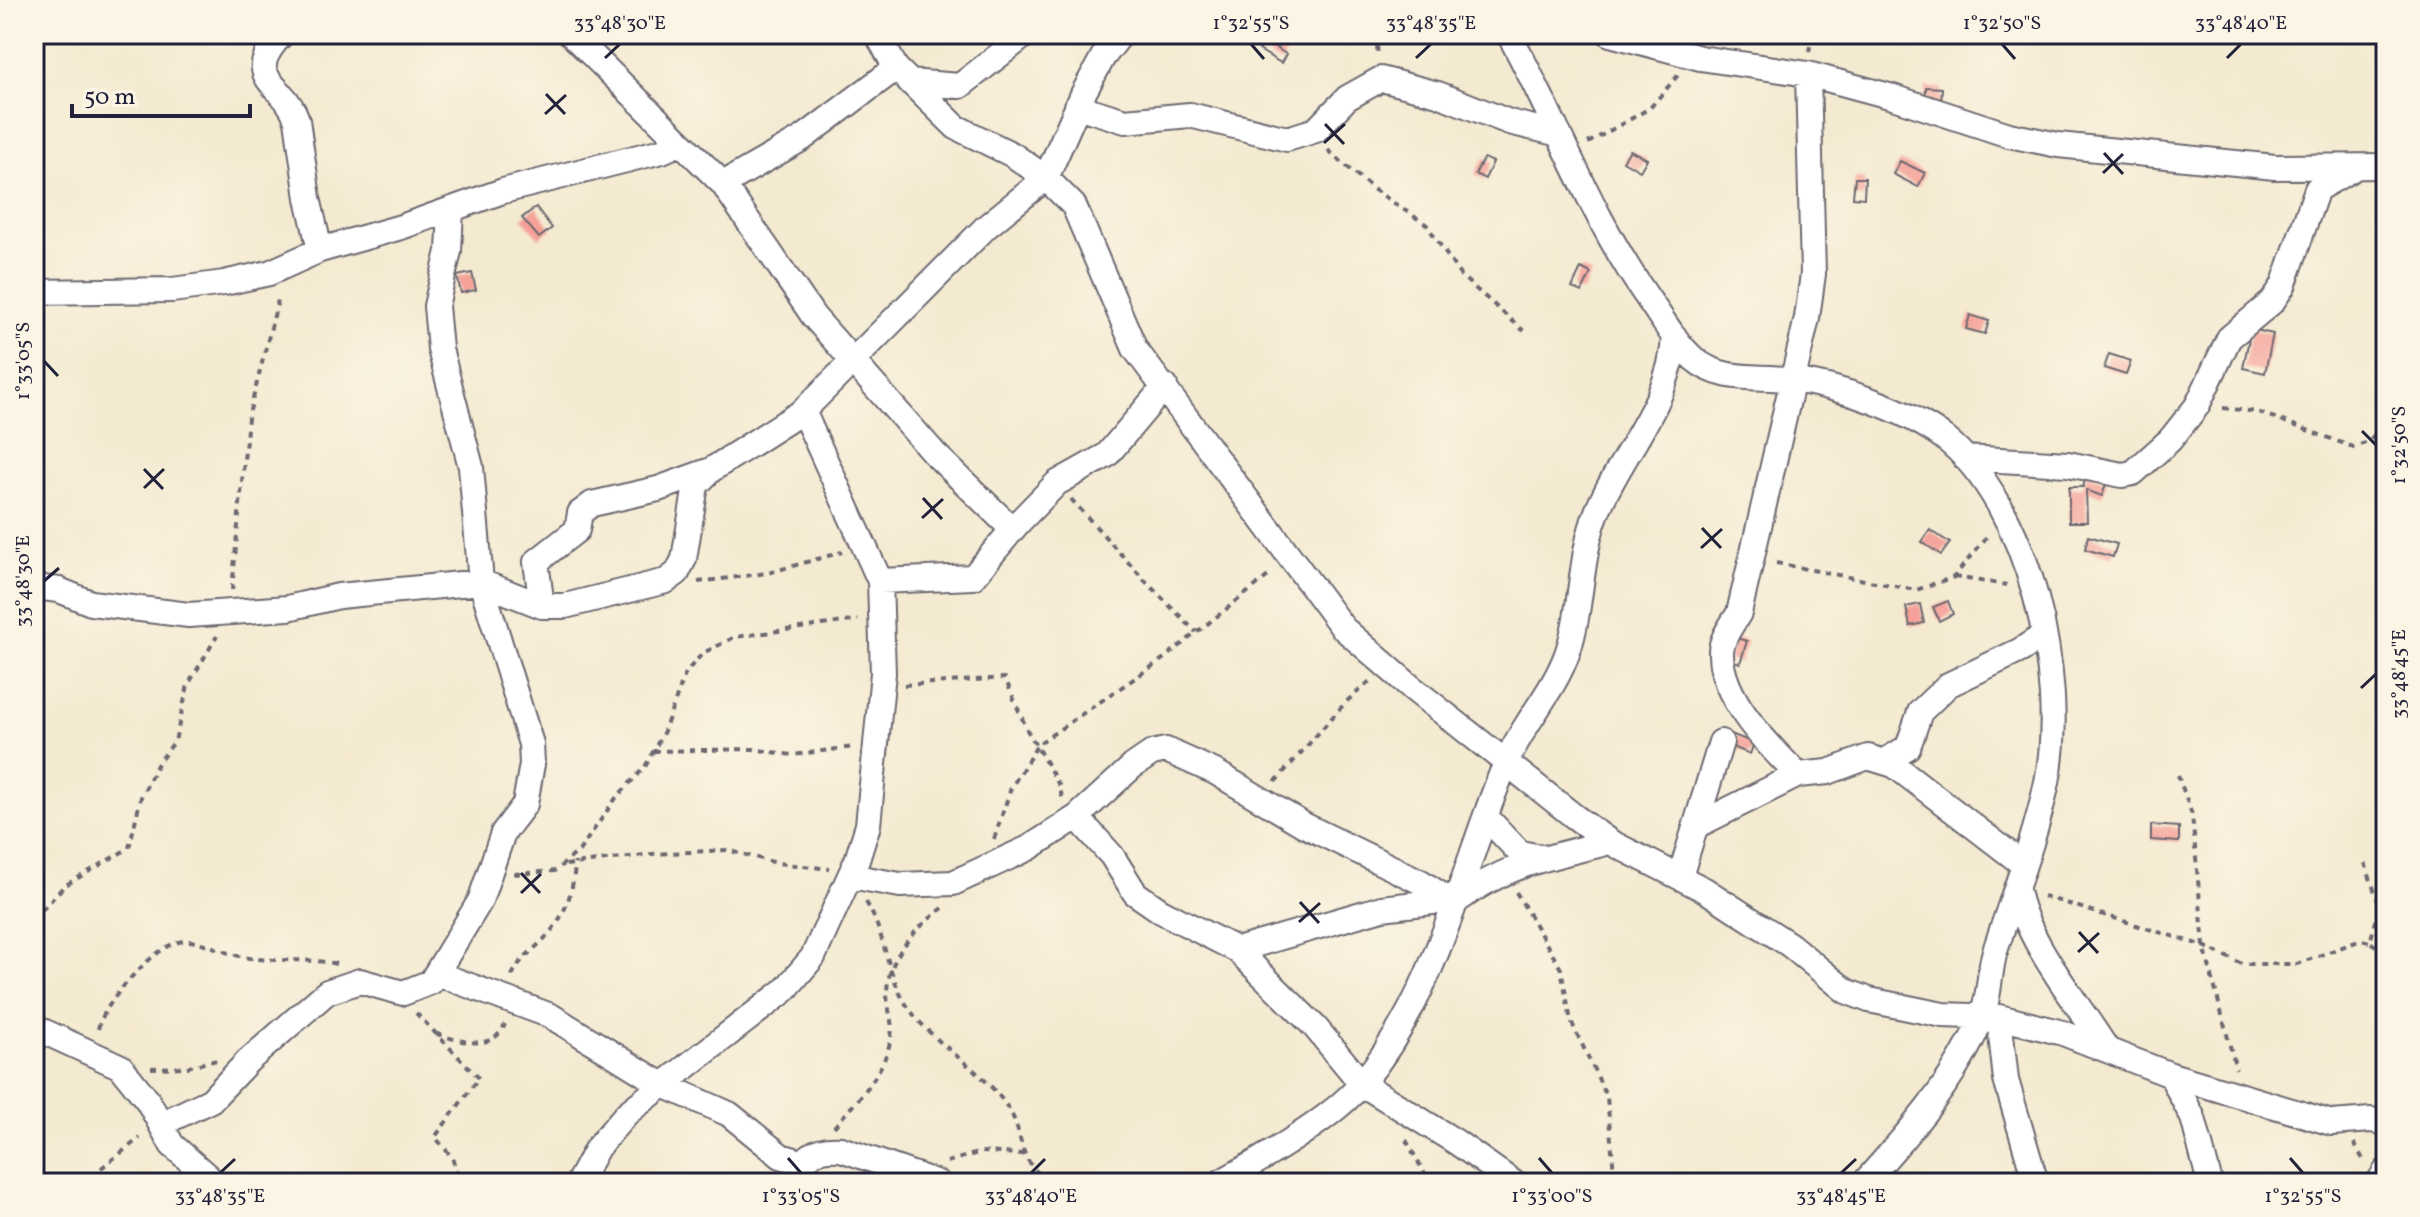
<svg xmlns="http://www.w3.org/2000/svg" width="2420" height="1217" font-family="Vollkorn,serif">
	<style>
		.building { fill: #f5a098 }
		.lines { fill: none; stroke-linecap: round; stroke-linejoin: round }
		.minor-casing { stroke: #6c6870; stroke-width: 28 }
		.path { stroke: #6c6870; stroke-width: 4; stroke-dasharray: 6 6; stroke-linecap: butt }
		.minor { stroke: #fff; stroke-width: 24 }
		.ticks { fill: none; stroke: #22223b; stroke-width: 3 }
		.neatline { fill: none; stroke: #22223b; stroke-width: 3 }
		.ticks-label { font-size: 20px; text-anchor: middle; fill: #22223b }
	</style>
	<rect width="100%" height="100%" fill="#fcf5e5"/>
	<filter id="ink" filterUnits="userSpaceOnUse"><feTurbulence type="fractalNoise" baseFrequency=".0125" numOctaves="2"/><feDisplacementMap in="SourceGraphic" scale="16" xChannelSelector="R" yChannelSelector="G"/><feConvolveMatrix kernelMatrix="1 2 1 2 8 2 1 2 1" color-interpolation-filters="sRGB"/></filter>
	<filter id="wash" filterUnits="userSpaceOnUse"><feTurbulence type="fractalNoise" baseFrequency=".006" numOctaves="4" result="noise"/><feDisplacementMap in="SourceGraphic" scale="32" xChannelSelector="R" yChannelSelector="G"/><feGaussianBlur stdDeviation="1.8" result="paint"/><feColorMatrix in="noise" values="0 0 0 0 0 0 0 0 0 0 0 0 0 0 0 0 0 1.4 0 .05"/><feComposite in="paint" operator="in"/></filter>
	<g filter="url(#wash)">
		<rect width="100%" height="100%" fill="#f4ead1"/>
		<g id="blocks">
			<!-- building -->
			<path class="building" d="M 1265,41 L 1286,54 L 1281,63 L 1259,50 Z
				M 1926,87 L 1942,88 L 1940,119 L 1924,118 Z
				M 1630,150 L 1647,159 L 1640,171 L 1623,161 Z
				M 1484,158 L 1493,162 L 1485,179 L 1475,174 Z
				M 1900,161 L 1925,173 L 1918,187 L 1893,174 Z
				M 1855,178 L 1865,178 L 1864,198 L 1853,197 Z
				M 536,207 L 552,228 L 539,238 L 522,218 Z
				M 1581,268 L 1591,273 L 1582,292 L 1572,288 Z
				M 472,273 L 476,290 L 461,293 L 457,276 Z
				M 1970,315 L 1989,321 L 1985,334 L 1966,329 Z
				M 2251,329 L 2273,334 L 2265,373 L 2243,368 Z
				M 2109,354 L 2131,361 L 2126,375 L 2104,368 Z
				M 2087,474 L 2107,481 L 2102,496 L 2086,490 L 2087,522 L 2069,522 L 2069,487 L 2083,487 Z
				M 1930,530 L 1950,543 L 1941,555 L 1922,542 Z
				M 2088,536 L 2117,544 L 2113,557 L 2085,549 Z
				M 1948,601 L 1953,614 L 1939,621 L 1933,607 Z
				M 1920,604 L 1924,623 L 1910,626 L 1906,607 Z
				M 1736,638 L 1747,641 L 1740,663 L 1728,659 Z
				M 1731,734 L 1754,743 L 1750,754 L 1727,745 Z
				M 2151,825 L 2179,827 L 2179,842 L 2151,840 Z"/>
		</g>
	</g>
	<g filter="url(#ink)">
		<use href="#blocks" fill-opacity="0" stroke="#6c6870" stroke-width="2"/>
		<g class="lines">
			<!-- minor casing -->
			<g class="minor-casing">
				<path id="minor" d="M 282,34 C 239,81 284,80 297,120 L 308,198 L 320,250
					M 571,34 L 723,184 L 814,317 L 934,453 L 1012,529
					M 877,34 L 896,68 L 956,127 L 1013,155 L 1046,178 L 1074,206 L 1135,349 L 1343,628 L 1412,688 L 1575,817 L 1610,842 L 1705,890 L 1790,945 L 1846,991 L 1869,1000 L 1943,1015 L 1999,1017 L 2063,1033 L 2171,1075 L 2332,1123 L 2371,1120 L 2386,1123
					M 1509,34 C 1557,122 1591,217 1649,300 C 1663,320 1676,343 1694,359 C 1722,383 1758,375 1792,380 C 1838,386 1905,409 1943,437 C 2030,504 2068,678 2047,782 C 2035,840 2013,895 1995,951 C 1989,971 1990,996 1982,1016 C 1959,1077 1907,1135 1864,1183
					M 1610,34 L 1700,58 L 1808,74 L 1893,97 L 2009,135 L 2058,145 L 2275,167 L 2386,166
					M 909,82 L 960,86 L 1026,34
					M 1077,106 L 1125,121 L 1190,115 L 1287,139 L 1316,130 L 1347,98 L 1381,79 L 1438,94 L 1509,122 L 1559,134
					M 723,184 L 803,138 L 896,68
					M 34,292 L 172,290 L 224,283 L 269,273 L 320,250 L 401,227 L 503,191 L 662,151 L 680,143
					M 1965,458 L 2068,464 L 2122,475 L 2133,473 L 2170,440 L 2197,406 L 2229,338 L 2272,302 L 2283,286 L 2317,189 L 2352,169
					M 880,581 L 973,577 L 1018,523 L 1057,483 L 1107,455 L 1165,386
					M 34,587 L 59,590 L 91,603 L 189,615 L 288,608 L 339,596 L 481,582 L 542,606 L 565,606 L 666,581 L 677,573 L 684,559 L 696,485 L 711,470 L 803,411 L 986,227 L 1046,178 L 1083,94 L 1103,57 L 1121,34
					M 542,606 L 536,562 L 577,530 L 580,513 L 592,504 L 658,489 L 708,471
					M 1885,761 L 1908,747 L 1920,712 L 1948,685 L 2021,650 L 2044,635
					M 1798,775 C 1769,746 1720,698 1721,652 C 1721,638 1732,625 1739,613 L 1807,318 L 1813,274 L 1808,74
					M 1077,817 L 1112,856 L 1135,893 L 1161,911 L 1237,950 L 1315,1027 L 1362,1084 L 1456,1142 L 1514,1183
					M 1487,818 L 1520,853 L 1542,857
					M 1696,826 L 1798,775 L 1828,772 L 1868,757 L 1894,765 L 2024,865
					M 850,876 L 900,885 L 953,883 L 1029,848 L 1077,817 L 1133,766 L 1152,753 L 1166,750 L 1215,772 L 1304,825 L 1421,882 L 1455,904
					M 1680,877 L 1721,742
					M 2017,890 C 2026,941 2078,1003 2106,1048
					M 1458,900 C 1508,863 1552,857 1610,842
					M 1237,950 L 1382,908 L 1449,900
					M 438,974 L 551,1016 L 661,1084 L 729,1114 L 781,1156 L 801,1162
					M 1999,1017 L 2006,1080 L 2036,1183
					M 34,1027 L 121,1067 L 148,1101 L 172,1145 L 215,1183
					M 2171,1075 L 2193,1118 L 2210,1183
					M 161,1124 L 211,1100 L 248,1061 L 327,992 L 360,981 L 403,993 L 431,982 L 480,901 L 503,833 L 525,804 L 532,764 L 531,744 L 481,582 L 471,467 L 440,349 L 436,306 L 449,251 L 451,210
					M 578,1183 L 597,1148 L 627,1113 L 785,990 L 813,957 L 857,860 L 868,825 L 883,673 L 880,581 L 803,411
					M 795,1183 C 803,1157 813,1147 841,1149 L 938,1183
					M 1219,1183 C 1259,1161 1335,1117 1362,1083 C 1438,992 1461,871 1505,765 C 1521,726 1553,693 1567,654 C 1583,608 1579,557 1597,512 C 1620,455 1672,401 1674,336
					M 2378,1183 L 2386,1171"/>
			</g>
			<!-- path -->
			<path class="path" d="M 1376,34 L 1378,57
				M 1809,52 L 1810,46 L 1820,34
				M 1588,143 L 1650,108 L 1679,74
				M 1328,150 L 1373,189 L 1427,225 L 1460,275 L 1524,331
				M 2223,408 L 2258,412 L 2353,447 L 2369,442 L 2386,418
				M 1071,499 L 1146,582 L 1196,632
				M 1776,563 L 1916,590 L 1954,577 L 1989,534
				M 1954,577 L 2007,585
				M 698,582 L 768,573 L 842,552
				M 232,590 L 248,418 L 279,296
				M 904,685 L 1005,678 L 1027,730 L 1059,785 L 1063,801
				M 653,751 L 753,749 L 792,755 L 854,747
				M 2178,775 L 2192,815 L 2204,946 L 2236,1069
				M 1275,782 L 1346,702 L 1370,681
				M 994,839 L 1011,788 L 1038,744 L 1163,659 L 1272,573
				M 2365,863 L 2380,907 L 2370,942 L 2386,953
				M 566,865 L 652,854 L 727,850 L 777,863 L 830,869
				M 514,874 L 555,871 L 579,851 L 616,798 L 645,767 L 664,731 L 686,672 L 703,653 L 735,637 L 858,620
				M 1516,892 L 1561,969 L 1571,1021 L 1607,1097 L 1615,1183
				M 2043,896 L 2204,946 L 2242,964 L 2297,964 L 2361,940 L 2370,942
				M 866,902 C 887,937 886,977 910,1010 C 937,1047 981,1068 1006,1105 C 1027,1134 1012,1156 1050,1183
				M 34,919 L 64,886 L 129,848 L 141,797 L 158,763 L 175,741 L 188,685 L 217,636
				M 512,976 C 519,959 533,951 545,938 C 565,917 574,891 575,862
				M 416,1013 L 479,1078 L 435,1137 L 452,1157 L 460,1183
				M 98,1029 C 103,1004 153,947 179,942 C 201,937 223,954 244,957 C 274,963 306,957 336,964
				M 437,1034 C 460,1041 493,1053 505,1024
				M 151,1068 L 187,1067 L 217,1060
				M 834,1127 C 855,1102 880,1079 889,1046 C 896,1022 887,1014 887,992 C 888,956 916,928 943,908
				M 1406,1140 L 1430,1183
				M 2354,1143 L 2365,1163
				M 947,1162 L 981,1152 L 1023,1154
				M 82,1183 L 140,1138"/>
			<!-- minor -->
			<use href="#minor" class="minor"/>
		</g>
	</g>
	<!-- ticks -->
	<path class="ticks" d="M 1251,44 L 1264,59M 2002,44 L 2015,59M 605,58 L 620,44M 1416,58 L 1431,44M 2227,58 L 2241,44M 546,94 L 565,114M 545,114 L 566,95M 1325,124 L 1344,144M 1324,143 L 1345,124M 2104,153 L 2123,174M 2103,173 L 2123,154M 44,361 L 58,376M 2362,431 L 2376,445M 144,469 L 163,489M 144,488 L 164,469M 923,498 L 942,519M 922,518 L 943,499M 1702,528 L 1721,548M 1701,548 L 1722,529M 44,581 L 59,568M 2361,688 L 2376,674M 521,873 L 540,893M 521,893 L 541,874M 1300,902 L 1319,923M 1299,922 L 1320,903M 2079,932 L 2098,953M 2078,952 L 2099,933M 788,1158 L 801,1173M 1539,1158 L 1552,1173M 2290,1158 L 2303,1173M 220,1173 L 235,1159M 1031,1173 L 1045,1159M 1841,1173 L 1856,1159"/>
	<!-- margin -->
	<rect width="2420" height="1217" fill="none" stroke="#fcf5e5" stroke-width="88"/>
	<!-- scale -->
	<path d="M72 104v12h178v-12" fill="none" stroke="#22223b" stroke-width="4"/>
	<text x="84" y="104" font-size="24" fill="#22223b" stroke="#fcf5e5" stroke-width="6" paint-order="stroke">50 m</text>
	<rect x="44" y="44" width="2332" height="1129" class="neatline"/>
	<g class="ticks-label">
		<text x="620" y="29">33°48'30"E</text>
		<text x="1251" y="29">1°32'55"S</text>
		<text x="1431" y="29">33°48'35"E</text>
		<text x="2002" y="29">1°32'50"S</text>
		<text x="2241" y="29">33°48'40"E</text>
		<text transform="translate(22 361) rotate(-90)" y="7">1°33'05"S</text>
		<text transform="translate(2398 445) rotate(-90)" y="7">1°32'50"S</text>
		<text transform="translate(22 581) rotate(-90)" y="7">33°48'30"E</text>
		<text transform="translate(2398 674) rotate(-90)" y="7">33°48'45"E</text>
		<text x="220" y="1202">33°48'35"E</text>
		<text x="801" y="1202">1°33'05"S</text>
		<text x="1031" y="1202">33°48'40"E</text>
		<text x="1552" y="1202">1°33'00"S</text>
		<text x="1841" y="1202">33°48'45"E</text>
		<text x="2303" y="1202">1°32'55"S</text>
	</g>
</svg>
